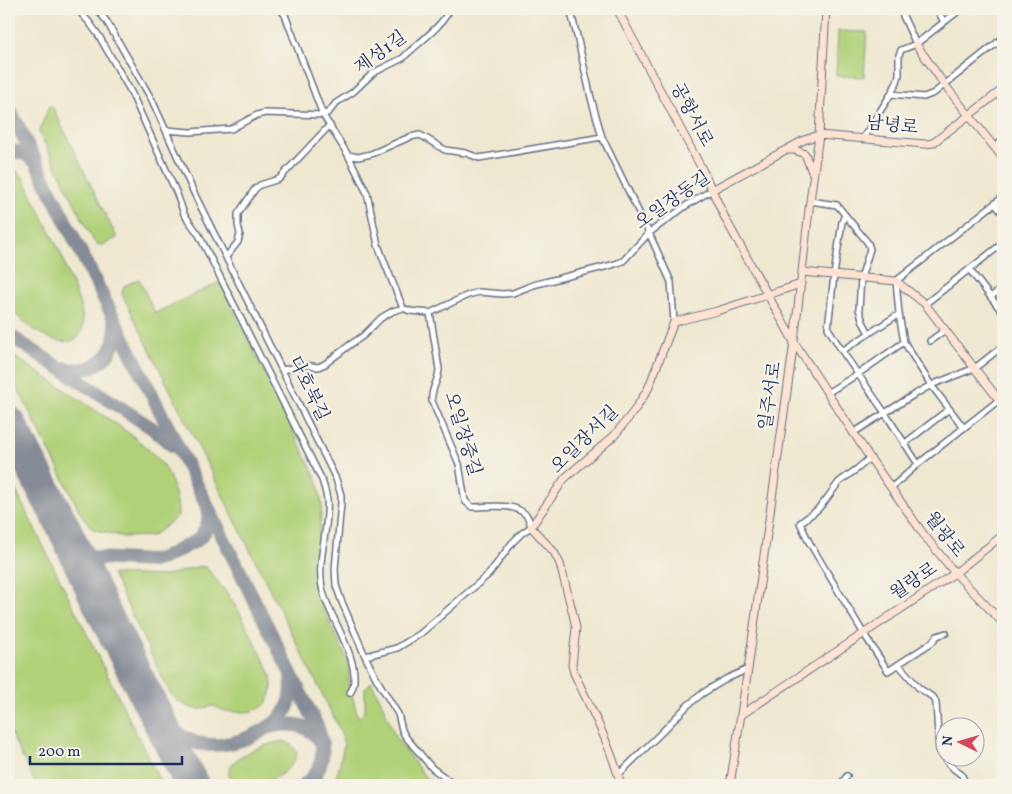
<svg xmlns="http://www.w3.org/2000/svg" width="1012" height="794" font-family="Vollkorn,'Noto Serif KR',serif">
	<style>
		.green { fill: #b1d179; stroke: #66806c }
		.lines { fill: none; stroke-linecap: round; stroke-linejoin: round }
		.taxiway { stroke: #858c97; stroke-width: 14 }
		.runway { stroke: #858c97; stroke-width: 34 }
		.street-casing { stroke: #657086; stroke-width: 8 }
		.secondary-casing { stroke: #657086; stroke-width: 9 }
		.street { stroke: #fff; stroke-width: 5 }
		.secondary { stroke: #fee3d2; stroke-width: 7 }
		.labels { text-anchor: middle; dominant-baseline: central; stroke-width: 4.5; stroke-linejoin: round; paint-order: stroke }
		.street-label { font-size: 18px; fill: #1b2f5e; stroke: #f7f3e8 }
	</style>
	<rect width="100%" height="100%" fill="#f7f3e8"/>
	<filter id="ink" filterUnits="userSpaceOnUse"><feTurbulence type="fractalNoise" baseFrequency=".02" numOctaves="2"/><feDisplacementMap in="SourceGraphic" scale="10" xChannelSelector="R" yChannelSelector="G"/><feConvolveMatrix kernelMatrix="1 2 1 2 8 2 1 2 1" color-interpolation-filters="sRGB"/></filter>
	<filter id="wash" filterUnits="userSpaceOnUse"><feTurbulence type="fractalNoise" baseFrequency=".0096" numOctaves="4" result="noise"/><feDisplacementMap in="SourceGraphic" scale="20" xChannelSelector="R" yChannelSelector="G"/><feGaussianBlur stdDeviation="1.12" result="paint"/><feColorMatrix in="noise" values="0 0 0 0 0 0 0 0 0 0 0 0 0 0 0 0 0 1.4 0 .05"/><feComposite in="paint" operator="in"/></filter>
	<g filter="url(#wash)">
		<rect width="100%" height="100%" fill="#efe8d0"/>
		<!-- green -->
		<path class="green" d="M 838,31 L 867,32 L 864,77 L 836,76 Z
			M 49,106 L 53,108 L 117,238 L 103,245 L 96,244 L 93,240 L 39,132 Z
			M 9,167 L 15,169 L 23,177 L 63,258 C 65,264 66,271 69,277 C 75,292 83,307 83,324 C 83,346 59,344 45,336 C 31,330 20,318 9,308 Z
			M 139,279 L 155,313 L 220,282 L 318,482 L 322,505 L 315,575 L 318,593 L 331,626 L 349,662 L 349,683 L 358,718 L 365,711 L 365,688 L 371,682 L 381,701 L 396,738 L 426,778 L 437,785 L 332,785 L 338,772 L 344,744 L 339,728 L 122,294 L 124,286 Z
			M 9,353 C 35,370 60,387 86,404 C 113,422 142,439 163,465 C 171,475 179,503 178,516 L 154,535 L 150,536 L 124,537 L 93,529 L 82,516 L 9,371 Z
			M 9,477 L 162,785 L 36,785 L 9,730 Z
			M 200,566 L 206,567 L 226,592 L 240,613 L 270,672 C 274,685 273,703 258,709 C 251,713 234,712 226,711 C 222,711 216,706 212,706 C 210,706 204,709 200,709 C 188,709 178,702 170,693 L 112,574 L 164,576 Z
			M 284,741 C 291,743 294,747 297,754 C 293,770 273,780 258,785 C 251,787 242,785 235,785 C 210,761 267,743 284,741 Z"/>
		<g class="lines">
			<!-- taxiway -->
			<path class="taxiway" d="M 9,108 L 317,726 C 326,749 325,770 304,785
				M 9,150 L 25,154 L 35,161
				M 9,335 L 152,428 L 173,446
				M 64,368 C 94,376 120,354 115,322
				M 64,528 L 78,549 L 87,555 L 97,558 L 152,561 L 163,558 L 196,541 C 206,533 210,522 208,509
				M 149,702 C 161,720 172,732 191,741 C 201,745 215,746 225,744 C 245,741 274,728 285,712 C 291,702 293,690 291,678
				M 270,727 C 289,722 308,723 320,741"/>
			<!-- runway -->
			<path class="runway" d="M 9,423 L 64,528 L 100,605 L 192,785"/>
		</g>
	</g>
	<g filter="url(#ink)">
		<g class="lines">
			<!-- street casing -->
			<g class="street-casing">
				<path id="street" d="M 77,9 L 89,22 L 99,36 L 131,92 L 177,194 L 184,214 L 199,235 L 322,480 C 324,486 326,493 327,499 C 330,531 314,564 324,595 C 331,619 366,669 350,693
					M 97,9 L 107,22 L 152,100 L 194,193 L 336,479 L 341,495 L 341,503 L 335,569 L 336,585 L 341,600 L 365,656 L 376,678 L 393,706 L 398,714 L 402,730 L 405,736 L 432,768 L 448,780 L 452,785
					M 280,9 L 285,15 L 323,115 L 348,155 L 367,193 L 378,245 L 386,266 L 403,308 L 410,311 L 430,313
					M 570,9 L 578,40 L 591,98 L 602,137 L 649,233 L 671,282 L 674,322
					M 902,9 L 903,16 L 916,44
					M 937,9 L 944,22
					M 891,94 L 924,97 L 934,93 L 1003,38
					M 323,115 L 329,112 L 336,103 L 353,92 L 373,73 L 403,58 L 407,54 C 421,41 442,26 450,9
					M 166,130 L 190,132 L 231,129 L 257,115 L 265,113 L 323,115
					M 863,138 L 891,94 L 897,82 L 899,75 L 899,55 L 901,50 L 916,44 L 961,9
					M 995,147 L 1003,140
					M 348,155 L 358,157 L 371,154 L 410,137 L 420,135 L 427,139 L 445,150 L 466,153 L 479,158 L 602,137
					M 810,201 L 837,205 L 868,243 L 870,249 L 861,278 L 859,309 L 863,322 L 869,333
					M 995,204 L 1003,214
					M 845,215 L 842,222 L 834,275 L 828,328 L 842,351 L 885,413 L 918,464
					M 226,257 L 238,242 L 240,234 L 238,225 L 238,214 L 255,189 L 260,185 L 279,179 L 330,125
					M 969,269 L 1003,313
					M 991,297 L 1003,287
					M 925,304 L 1003,243
					M 430,313 L 468,295 L 479,292 L 503,294 L 513,293 L 533,285 L 612,265 L 623,261 L 649,233 L 687,205 L 712,190
					M 930,341 L 945,330
					M 842,351 L 899,314
					M 283,370 L 305,365 L 318,367 L 325,364 L 351,344 L 363,336 L 381,318 L 393,311 L 403,308
					M 827,393 L 858,374 L 904,342
					M 964,428 L 931,385 L 904,342 L 899,314 L 896,281 L 1003,197
					M 853,433 L 912,396 L 931,385 L 975,368 L 1003,346
					M 904,444 L 949,409
					M 870,458 L 857,469 L 839,482 L 825,501 L 817,510 L 800,523 L 809,542 L 864,634 L 888,671 L 931,643 L 937,636 L 946,633
					M 891,488 L 918,464 L 999,400
					M 365,656 L 397,648 L 420,634 L 489,574 L 512,543 L 522,533 L 531,527 C 530,524 529,519 527,516 C 515,502 491,507 475,507 L 472,507 L 465,501 L 459,464 L 432,401 C 430,389 439,381 439,369 L 430,313
					M 899,665 L 919,688 L 934,698 L 936,703 L 939,750 L 947,762 L 954,769 L 962,775 L 965,785
					M 618,775 L 663,731 L 688,705 L 703,693 L 726,679 L 748,669
					M 840,785 L 847,776"/>
			</g>
			<!-- secondary casing -->
			<g class="secondary-casing">
				<path id="secondary" d="M 617,9 L 703,171 L 726,220 L 794,342 L 870,458 L 924,535 L 955,573 L 1003,623
					M 916,44 L 944,84 L 1003,158
					M 786,150 L 795,150 L 805,154 L 812,172
					M 712,190 L 804,140 L 819,135 L 925,144 L 933,143 L 1003,89
					M 802,272 L 896,281 L 925,304 L 1003,405
					M 741,715 L 955,573 L 1003,535
					M 621,785 C 611,746 591,709 574,673 L 572,665 L 576,628 L 573,614 L 560,564 L 554,552 L 531,527 L 565,478 L 614,436 L 634,411 L 648,389 L 674,322 L 717,311 L 801,284
					M 730,785 L 748,669 L 794,342 L 810,201 L 819,135 L 826,9"/>
			</g>
			<!-- street -->
			<use href="#street" class="street"/>
			<!-- secondary -->
			<use href="#secondary" class="secondary"/>
		</g>
	</g>
	<g class="labels">
		<!-- street labels -->
		<g class="street-label">
			<text transform="translate(381 53) rotate(-36)">제성1길</text>
			<text transform="translate(691 115) rotate(62)">공항서로</text>
			<text transform="translate(892 126) rotate(6)">남녕로</text>
			<text transform="translate(673 201) rotate(-35)">오일장동길</text>
			<text transform="translate(308 389) rotate(64)">다호북길</text>
			<text transform="translate(771 396) rotate(-82)">일주서로</text>
			<text transform="translate(462 434) rotate(73)">오일장중길</text>
			<text transform="translate(585 440) rotate(-45)">오일장서길</text>
			<text transform="translate(944 535) rotate(52)">월광로</text>
			<text transform="translate(914 582) rotate(-34)">월랑로</text>
		</g>
	</g>
	<!-- margin -->
	<rect width="1012" height="794" fill="none" stroke="#f7f3e8" stroke-width="30"/>
	<!-- north arrow -->
	<g transform="translate(960 742) rotate(275)"><circle r="24" fill="#f7f3e8" stroke="#9fa5b1"/>
	<path d="M0-4L9 19L0 12L-9 19Z" fill="#d1495b"/>
	<text y="-8" font-size="14" font-weight="bold" text-anchor="middle" fill="#1b2f5e">N</text>
	</g>
	<!-- scale -->
	<path d="M30 756v8h152v-8" fill="none" stroke="#1b2f5e" stroke-width="2.5"/>
	<text x="38" y="756" font-size="15" fill="#1b2f5e" stroke="#f7f3e8" stroke-width="4" paint-order="stroke">200 m</text>
</svg>
